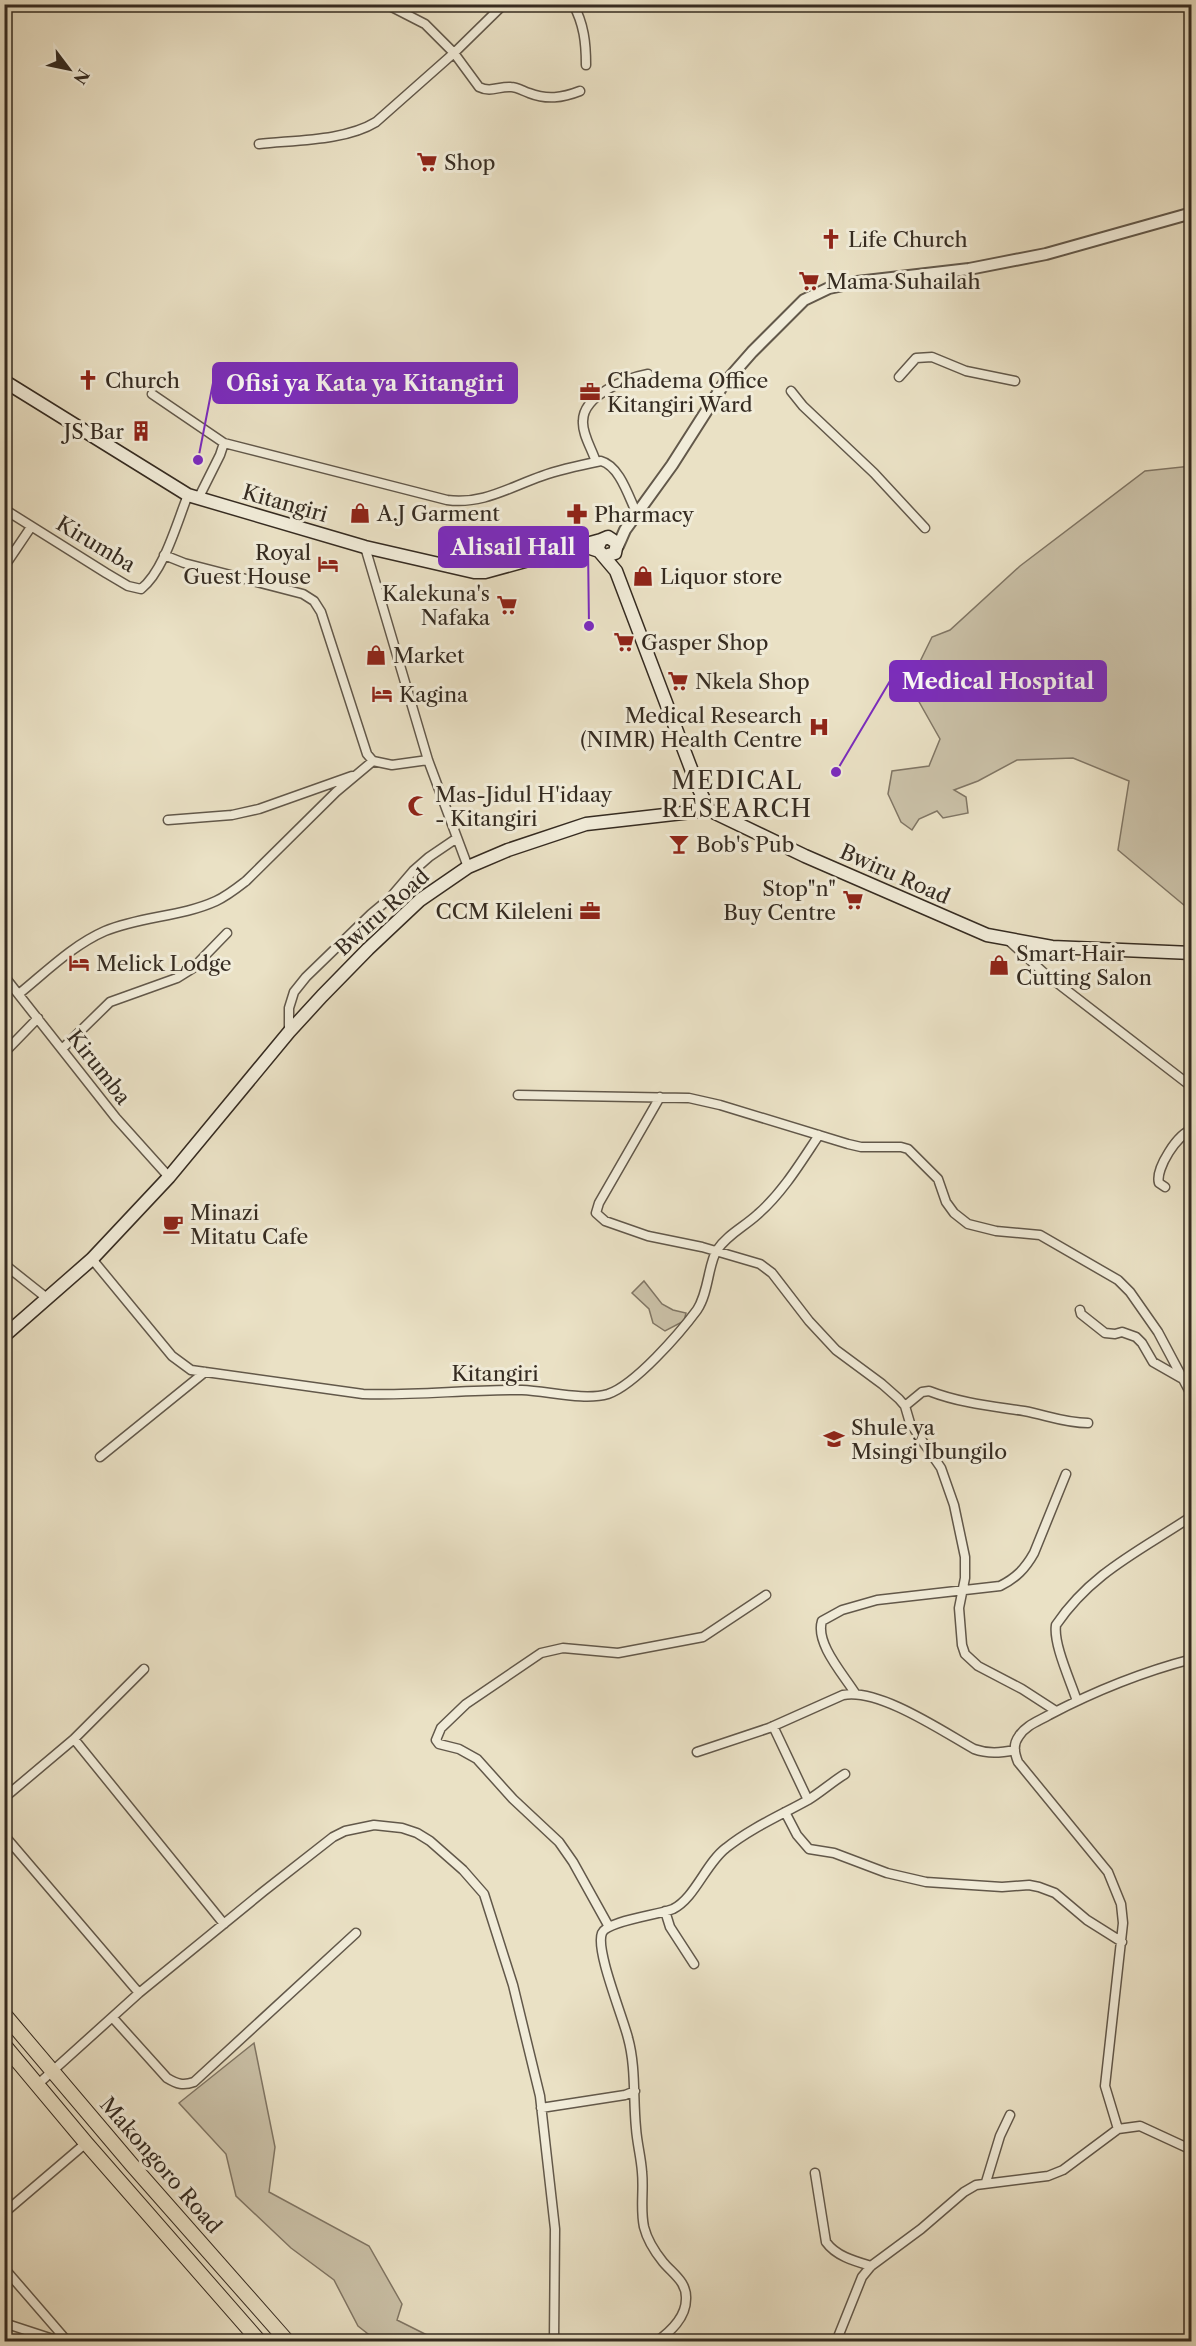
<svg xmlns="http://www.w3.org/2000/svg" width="1196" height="2346" font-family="'Libre Caslon Text',serif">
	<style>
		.green { fill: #cbc2a9; stroke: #807665; stroke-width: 1.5 }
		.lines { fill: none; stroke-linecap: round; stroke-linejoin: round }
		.minor-casing { stroke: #62584a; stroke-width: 11 }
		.tertiary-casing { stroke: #62584a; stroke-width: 14 }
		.secondary-casing { stroke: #352b21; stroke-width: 15 }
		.primary-casing { stroke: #352b21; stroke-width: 16 }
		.minor { stroke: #f1ecd9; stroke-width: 8 }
		.tertiary { stroke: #f1ecd9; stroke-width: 10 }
		.secondary { stroke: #f1ecd9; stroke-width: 12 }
		.primary { stroke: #eae1c5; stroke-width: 14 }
		.labels { text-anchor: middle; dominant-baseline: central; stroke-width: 6; stroke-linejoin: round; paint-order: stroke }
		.poi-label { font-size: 21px; fill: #352b21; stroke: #f1ecd9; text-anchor: start }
		.street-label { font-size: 21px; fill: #352b21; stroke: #f1ecd9 }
		.quarter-label { font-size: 24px; letter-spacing: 1.5px; fill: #352b21; stroke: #f1ecd9 }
		.leader { fill: none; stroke: #7b2cbf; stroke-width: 2 }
		.callout-dot { fill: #7b2cbf; stroke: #f1ecd9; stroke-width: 2 }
		.callout { fill: #7b2cbf; stroke: #7b2cbf; stroke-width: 2 }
		.callout-label { font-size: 22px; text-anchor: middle; font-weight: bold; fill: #fff }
	</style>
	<rect width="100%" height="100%" fill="#eae1c5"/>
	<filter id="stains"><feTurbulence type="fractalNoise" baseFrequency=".00333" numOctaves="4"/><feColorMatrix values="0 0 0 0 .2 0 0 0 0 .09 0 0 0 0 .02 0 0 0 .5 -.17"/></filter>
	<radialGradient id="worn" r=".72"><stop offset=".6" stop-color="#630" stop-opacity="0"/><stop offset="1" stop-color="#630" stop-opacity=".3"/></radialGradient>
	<!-- green -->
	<path class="green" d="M 1191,466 L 1191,911 L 1118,850 L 1129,781 L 1073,758 L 1017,760 L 978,781 L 954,790 L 966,797 L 968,813 L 943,818 L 937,811 L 919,819 L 912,830 L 901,822 L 888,794 L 892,771 L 929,766 L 940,739 L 909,684 L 932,637 L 950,630 L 1020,566 L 1145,471 Z
		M 644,1281 L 662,1304 L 673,1310 L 686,1313 L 684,1321 L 665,1331 L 653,1323 L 649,1309 L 632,1293 Z
		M 254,2043 L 275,2147 L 269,2192 L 369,2246 L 402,2304 L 397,2320 L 439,2341 L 377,2341 L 358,2326 L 334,2280 L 291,2248 L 236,2196 L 226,2154 L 179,2103 Z"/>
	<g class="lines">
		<!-- minor casing -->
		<g class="minor-casing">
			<path id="minor" d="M 386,4 L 425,24 L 454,53 L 479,87 C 491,93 499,86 511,87 C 517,87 523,91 529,93 C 547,100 562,98 580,91
				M 573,4 C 584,24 586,43 586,65
				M 259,144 C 295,140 345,141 376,122 L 454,53 L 504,4
				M 899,377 L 916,358 L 932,357 L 966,371 L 1015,381
				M 791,391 L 803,406 L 874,473 L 925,528
				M 152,394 L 224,443 L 447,500 C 482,505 510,487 542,476 C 561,469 581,465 601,461 C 620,466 629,498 637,514
				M 596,462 C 592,449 582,434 583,421 C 583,395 627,378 648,374
				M 198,499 L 220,455 L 224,443
				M 4,509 L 106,573 L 128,586 L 141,589 C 164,571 177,522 188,495
				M 365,547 L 428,760 L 468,867
				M 164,555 L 184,563 L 303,594 L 314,601 L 321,612 L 367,754 L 373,761
				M 4,567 L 31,527
				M 168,820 L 232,815 L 259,809 L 352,776
				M 1008,940 L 1043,972 L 1192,1087
				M 4,976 L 116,1118 L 169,1177
				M 20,993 C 47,971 73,945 105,931 C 141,916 181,917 216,901 C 227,896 237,888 246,881 L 336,792 L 373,761 L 392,765 L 428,760
				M 289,1032 L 289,1008 L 294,992 L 306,977 L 371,914 L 389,899 L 413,871 L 429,857 L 457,838
				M 63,1048 L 110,1002 L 177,978 L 193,968 L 227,933
				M 4,1053 L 38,1018
				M 518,1095 L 689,1098 L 720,1105 L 848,1144 L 861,1147 L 901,1147 L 908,1149 L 938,1179 L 946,1202 L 954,1213 L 968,1224 L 996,1231 L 1040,1235 L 1118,1280 L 1130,1292 L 1158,1332 L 1192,1396
				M 660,1097 L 599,1203 L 596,1213 L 605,1221 L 648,1236 L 702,1247 L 760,1264 L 772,1273 L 809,1321 L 836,1350 L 882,1384 L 899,1399 L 905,1406 L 910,1423 L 941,1468 L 954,1505 L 965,1557 L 965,1578 L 959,1608 L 962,1645 L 965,1654 L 978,1666 L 1022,1689 L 1056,1711
				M 1165,1187 L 1159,1183 C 1155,1169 1178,1133 1192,1130
				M 92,1259 L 172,1356 L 191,1370 L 363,1394 C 416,1396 469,1389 522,1390 C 548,1391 584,1401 608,1394 C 635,1385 680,1333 697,1310 C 709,1292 708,1264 717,1250 C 728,1234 744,1227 758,1214 C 783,1192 801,1162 819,1135
				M 4,1264 L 48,1299
				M 1080,1310 L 1081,1314 L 1105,1333 L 1115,1334 L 1122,1332 L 1136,1337 L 1142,1343 L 1153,1362 L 1181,1378
				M 905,1406 L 922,1392 L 929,1391 C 960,1403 991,1406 1024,1411 C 1046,1415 1065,1423 1088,1423
				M 100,1457 L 205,1372
				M 855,1693 C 843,1674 815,1643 822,1621 L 842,1610 L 877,1600 L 1000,1586 C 1016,1578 1025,1569 1034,1553 L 1066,1474
				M 1077,1701 C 1071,1682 1053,1644 1056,1625 C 1092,1572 1140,1551 1192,1516
				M 773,1726 L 808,1800
				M 74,1739 L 224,1924
				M 697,1752 L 769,1728 L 843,1695 C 879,1688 942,1731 974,1749 C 988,1754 1000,1753 1015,1750
				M 4,1798 L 74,1739 L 144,1669
				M 785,1812 L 797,1835 L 809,1849 L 834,1853 L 887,1873 L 926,1882 L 1002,1887 L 1029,1885 L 1039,1887 L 1055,1893 L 1087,1920 L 1122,1942
				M 4,1835 L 139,1993
				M 665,1911 L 670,1927 L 694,1964
				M 608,1925 L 573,1862 L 559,1842 L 513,1799 L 477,1759 L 459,1749 L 439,1744 L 436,1740 L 441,1728 L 466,1704 L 541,1653 L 563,1648 L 618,1653 L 703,1637 L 766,1595
				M 113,2018 L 167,2078 C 177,2084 183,2086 194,2082 L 356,1933
				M 37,2085 L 139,1993 L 264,1891 L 333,1837 L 345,1831 L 374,1825 L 402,1828 L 417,1833 L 430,1841 L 463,1870 L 484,1894 L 513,1985 L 540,2096 L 555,2229 L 554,2342
				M 541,2108 L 625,2095 L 635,2091
				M 1118,2129 L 1105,2086 L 1123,1923 L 1121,1904 L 1108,1872 L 1018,1762 C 1014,1752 1013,1744 1019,1736 C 1026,1725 1039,1721 1049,1715 C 1095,1691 1142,1672 1192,1659
				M 815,2173 L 826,2242 C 836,2256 854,2261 871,2266
				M 986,2182 L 1000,2136 L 1010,2115
				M 4,2213 L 86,2143
				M 4,2268 L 68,2342
				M 4,2323 L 62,2342
				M 656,2342 C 670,2332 686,2318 686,2299 C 687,2282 673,2274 663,2262 C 655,2252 647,2239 644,2227 C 640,2208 644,2191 642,2172 C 641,2157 637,2143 636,2128 C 633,2098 636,2067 628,2038 C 623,2017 595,1950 602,1933 C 607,1921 658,1915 673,1909 C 695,1898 706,1863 726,1848 C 751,1828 781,1815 808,1800 C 821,1792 832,1782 845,1774
				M 836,2342 L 862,2277 L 871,2266 L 921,2229 L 964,2192 L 976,2185 L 1048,2176 L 1063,2170 L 1118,2129 L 1140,2126 L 1192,2150"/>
		</g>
		<!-- tertiary casing -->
		<g class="tertiary-casing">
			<path id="tertiary" d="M 618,546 L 625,530 L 672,465 L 723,385 L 752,352 L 804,300 L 829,288 L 857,282 L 969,269 L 1046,254 L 1192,213"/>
		</g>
		<!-- secondary casing -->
		<g class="secondary-casing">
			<path id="secondary" d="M 4,381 L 188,495 L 365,547 L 474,572 L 485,572 L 601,540
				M 581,545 L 599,551 L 616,571 L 698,787 L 709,810
				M 598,547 L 601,540 L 608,537 L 617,543 L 615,553 L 605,556
				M 4,1336 L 92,1259 L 169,1177 L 289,1032 L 322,996 L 368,949 L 420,900 L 468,867 L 508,850 L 586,824 L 709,810 L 805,856 L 987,935 L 1052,947 L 1192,953"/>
		</g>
		<!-- primary casing -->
		<g class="primary-casing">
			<path id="primary" d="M 4,2014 L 132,2165 L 288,2342
				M 4,2045 L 86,2143 L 260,2342"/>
		</g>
		<!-- minor -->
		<use href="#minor" class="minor"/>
		<!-- tertiary -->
		<use href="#tertiary" class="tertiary"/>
		<!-- secondary -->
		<use href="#secondary" class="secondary"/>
		<!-- primary -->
		<use href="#primary" class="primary"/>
	</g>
	<!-- icons -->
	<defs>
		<g id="supermarket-bare" transform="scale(1.62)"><path d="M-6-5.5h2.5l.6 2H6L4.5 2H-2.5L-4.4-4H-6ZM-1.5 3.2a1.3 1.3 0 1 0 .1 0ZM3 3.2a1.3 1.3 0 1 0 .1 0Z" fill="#8f2418" stroke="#f1ecd9" stroke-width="2.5" paint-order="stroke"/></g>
		<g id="church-bare" transform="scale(1.62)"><path d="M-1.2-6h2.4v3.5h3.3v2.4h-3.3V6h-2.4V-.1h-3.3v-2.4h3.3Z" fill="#8f2418" stroke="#f1ecd9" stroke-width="2.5" paint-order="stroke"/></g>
		<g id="office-bare" transform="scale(1.62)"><path d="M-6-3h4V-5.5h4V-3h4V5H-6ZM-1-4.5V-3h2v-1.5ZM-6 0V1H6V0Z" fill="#8f2418" stroke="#f1ecd9" stroke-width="2.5" paint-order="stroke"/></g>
		<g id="building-bare" transform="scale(1.62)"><path d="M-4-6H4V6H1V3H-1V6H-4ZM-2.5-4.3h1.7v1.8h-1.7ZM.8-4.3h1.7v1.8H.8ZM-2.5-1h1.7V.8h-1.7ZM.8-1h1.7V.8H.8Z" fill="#8f2418" stroke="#f1ecd9" stroke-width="2.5" paint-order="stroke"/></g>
		<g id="shop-bare" transform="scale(1.62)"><path d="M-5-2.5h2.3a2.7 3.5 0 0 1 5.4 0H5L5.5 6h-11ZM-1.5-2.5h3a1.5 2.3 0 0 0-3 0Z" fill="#8f2418" stroke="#f1ecd9" stroke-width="2.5" paint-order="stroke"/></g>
		<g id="pharmacy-bare" transform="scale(1.62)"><path d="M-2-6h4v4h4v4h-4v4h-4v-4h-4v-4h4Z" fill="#8f2418" stroke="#f1ecd9" stroke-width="2.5" paint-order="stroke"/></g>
		<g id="hotel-bare" transform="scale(1.62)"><path d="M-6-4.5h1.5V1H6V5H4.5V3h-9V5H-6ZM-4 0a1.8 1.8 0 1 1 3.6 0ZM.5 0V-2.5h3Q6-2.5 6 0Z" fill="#8f2418" stroke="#f1ecd9" stroke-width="2.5" paint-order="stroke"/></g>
		<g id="hospital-bare" transform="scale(1.62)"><path d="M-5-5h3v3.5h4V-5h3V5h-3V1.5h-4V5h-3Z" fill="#8f2418" stroke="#f1ecd9" stroke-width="2.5" paint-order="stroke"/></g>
		<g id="mosque-bare" transform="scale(1.62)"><path d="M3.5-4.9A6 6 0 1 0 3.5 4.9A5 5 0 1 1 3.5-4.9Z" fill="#8f2418" stroke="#f1ecd9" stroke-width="2.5" paint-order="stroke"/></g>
		<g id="bar-bare" transform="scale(1.62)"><path d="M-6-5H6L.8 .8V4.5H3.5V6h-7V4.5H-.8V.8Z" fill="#8f2418" stroke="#f1ecd9" stroke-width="2.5" paint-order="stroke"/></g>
		<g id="cafe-bare" transform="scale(1.62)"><path d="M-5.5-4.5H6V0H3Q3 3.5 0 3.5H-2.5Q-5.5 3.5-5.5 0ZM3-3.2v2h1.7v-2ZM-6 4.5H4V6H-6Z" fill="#8f2418" stroke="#f1ecd9" stroke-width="2.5" paint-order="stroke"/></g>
		<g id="school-bare" transform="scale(1.62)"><path d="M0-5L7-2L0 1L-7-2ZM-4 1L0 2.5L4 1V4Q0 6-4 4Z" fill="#8f2418" stroke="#f1ecd9" stroke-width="2.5" paint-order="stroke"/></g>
	</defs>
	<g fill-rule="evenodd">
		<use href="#supermarket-bare" x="427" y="162"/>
		<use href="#church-bare" x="831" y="239"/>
		<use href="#supermarket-bare" x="809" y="281"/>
		<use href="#church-bare" x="88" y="380"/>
		<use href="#office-bare" x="590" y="392"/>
		<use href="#building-bare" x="141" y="431"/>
		<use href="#shop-bare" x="360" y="513"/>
		<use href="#pharmacy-bare" x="577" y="514"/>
		<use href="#hotel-bare" x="328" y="564"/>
		<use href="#shop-bare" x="643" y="576"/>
		<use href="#supermarket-bare" x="507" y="605"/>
		<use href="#supermarket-bare" x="624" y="642"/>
		<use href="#shop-bare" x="376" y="655"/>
		<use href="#supermarket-bare" x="678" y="681"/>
		<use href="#hotel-bare" x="382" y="694"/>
		<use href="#hospital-bare" x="819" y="727"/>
		<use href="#mosque-bare" x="418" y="806"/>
		<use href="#bar-bare" x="679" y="844"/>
		<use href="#supermarket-bare" x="853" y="900"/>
		<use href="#office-bare" x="590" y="911"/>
		<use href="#hotel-bare" x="79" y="963"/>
		<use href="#shop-bare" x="999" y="965"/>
		<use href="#cafe-bare" x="173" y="1224"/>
		<use href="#school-bare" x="834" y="1439"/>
	</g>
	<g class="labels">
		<!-- poi labels -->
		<g class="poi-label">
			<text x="444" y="162">Shop</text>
			<text x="848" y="239">Life Church</text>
			<text x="826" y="281">Mama Suhailah</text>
			<text x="105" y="380">Church</text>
			<text x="607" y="380">Chadema Office<tspan x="607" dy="24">Kitangiri Ward</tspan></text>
			<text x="124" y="431" text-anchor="end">JS Bar</text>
			<text x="377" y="513">A.J Garment</text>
			<text x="594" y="514">Pharmacy</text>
			<text x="311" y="552" text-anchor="end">Royal<tspan x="311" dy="24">Guest House</tspan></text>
			<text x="660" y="576">Liquor store</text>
			<text x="490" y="593" text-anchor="end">Kalekuna's<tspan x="490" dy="24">Nafaka</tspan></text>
			<text x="641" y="642">Gasper Shop</text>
			<text x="393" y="655">Market</text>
			<text x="695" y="681">Nkela Shop</text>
			<text x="399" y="694">Kagina</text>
			<text x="802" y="715" text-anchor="end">Medical Research<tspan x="802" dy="24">(NIMR) Health Centre</tspan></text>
			<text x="435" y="794">Mas-Jidul H'idaay<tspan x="435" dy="24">- Kitangiri</tspan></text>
			<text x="696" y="844">Bob's Pub</text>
			<text x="836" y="888" text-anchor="end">Stop"n"<tspan x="836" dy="24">Buy Centre</tspan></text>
			<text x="573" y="911" text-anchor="end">CCM Kileleni</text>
			<text x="1016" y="953">Smart Hair<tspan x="1016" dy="24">Cutting Salon</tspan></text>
			<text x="96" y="963">Melick Lodge</text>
			<text x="190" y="1212">Minazi<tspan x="190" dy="24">Mitatu Cafe</tspan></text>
			<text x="851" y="1427">Shule ya<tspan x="851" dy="24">Msingi Ibungilo</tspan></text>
		</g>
		<!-- street labels -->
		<g class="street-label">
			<text transform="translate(285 503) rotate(16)">Kitangiri</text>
			<text transform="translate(96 544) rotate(31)">Kirumba</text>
			<text transform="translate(895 874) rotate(24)">Bwiru Road</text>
			<text transform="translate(382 912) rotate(-42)">Bwiru Road</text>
			<text transform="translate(99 1067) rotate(52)">Kirumba</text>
			<text x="495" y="1373">Kitangiri</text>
			<text transform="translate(161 2165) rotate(49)">Makongoro Road</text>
		</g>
		<!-- quarter labels -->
		<g class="quarter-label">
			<text x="737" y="780">MEDICAL<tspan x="737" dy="28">RESEARCH</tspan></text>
		</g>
	</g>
	<!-- callouts -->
	<path class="leader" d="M198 460L213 383M589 626L588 547M836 772L890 681"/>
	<g class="callout-dot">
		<circle cx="198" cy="460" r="6"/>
		<circle cx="589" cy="626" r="6"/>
		<circle cx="836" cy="772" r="6"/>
	</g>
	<g class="callout">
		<rect x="213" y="363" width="304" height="40" rx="6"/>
		<rect x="439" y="527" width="149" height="40" rx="6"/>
		<rect x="890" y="661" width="216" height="40" rx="6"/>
	</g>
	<g class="callout-label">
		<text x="365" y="391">Ofisi ya Kata ya Kitangiri</text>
		<text x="513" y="555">Alisail Hall</text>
		<text x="998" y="689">Medical Hospital</text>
	</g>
	<!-- margin -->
	<rect width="1196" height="2346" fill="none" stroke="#eae1c5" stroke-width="24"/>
	<rect x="6" y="6" width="1184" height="2334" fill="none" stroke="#352b21" stroke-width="3"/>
	<rect x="12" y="12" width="1172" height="2322" fill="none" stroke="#352b21" stroke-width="1.5"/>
	<!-- north arrow -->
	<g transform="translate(69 69) rotate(122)" stroke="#f1ecd9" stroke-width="4.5" paint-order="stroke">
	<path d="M0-4.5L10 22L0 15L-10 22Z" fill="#352b21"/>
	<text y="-9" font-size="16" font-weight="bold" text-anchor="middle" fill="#352b21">N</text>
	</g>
	<rect width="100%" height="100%" filter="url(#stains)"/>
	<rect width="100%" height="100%" fill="url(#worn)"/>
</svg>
